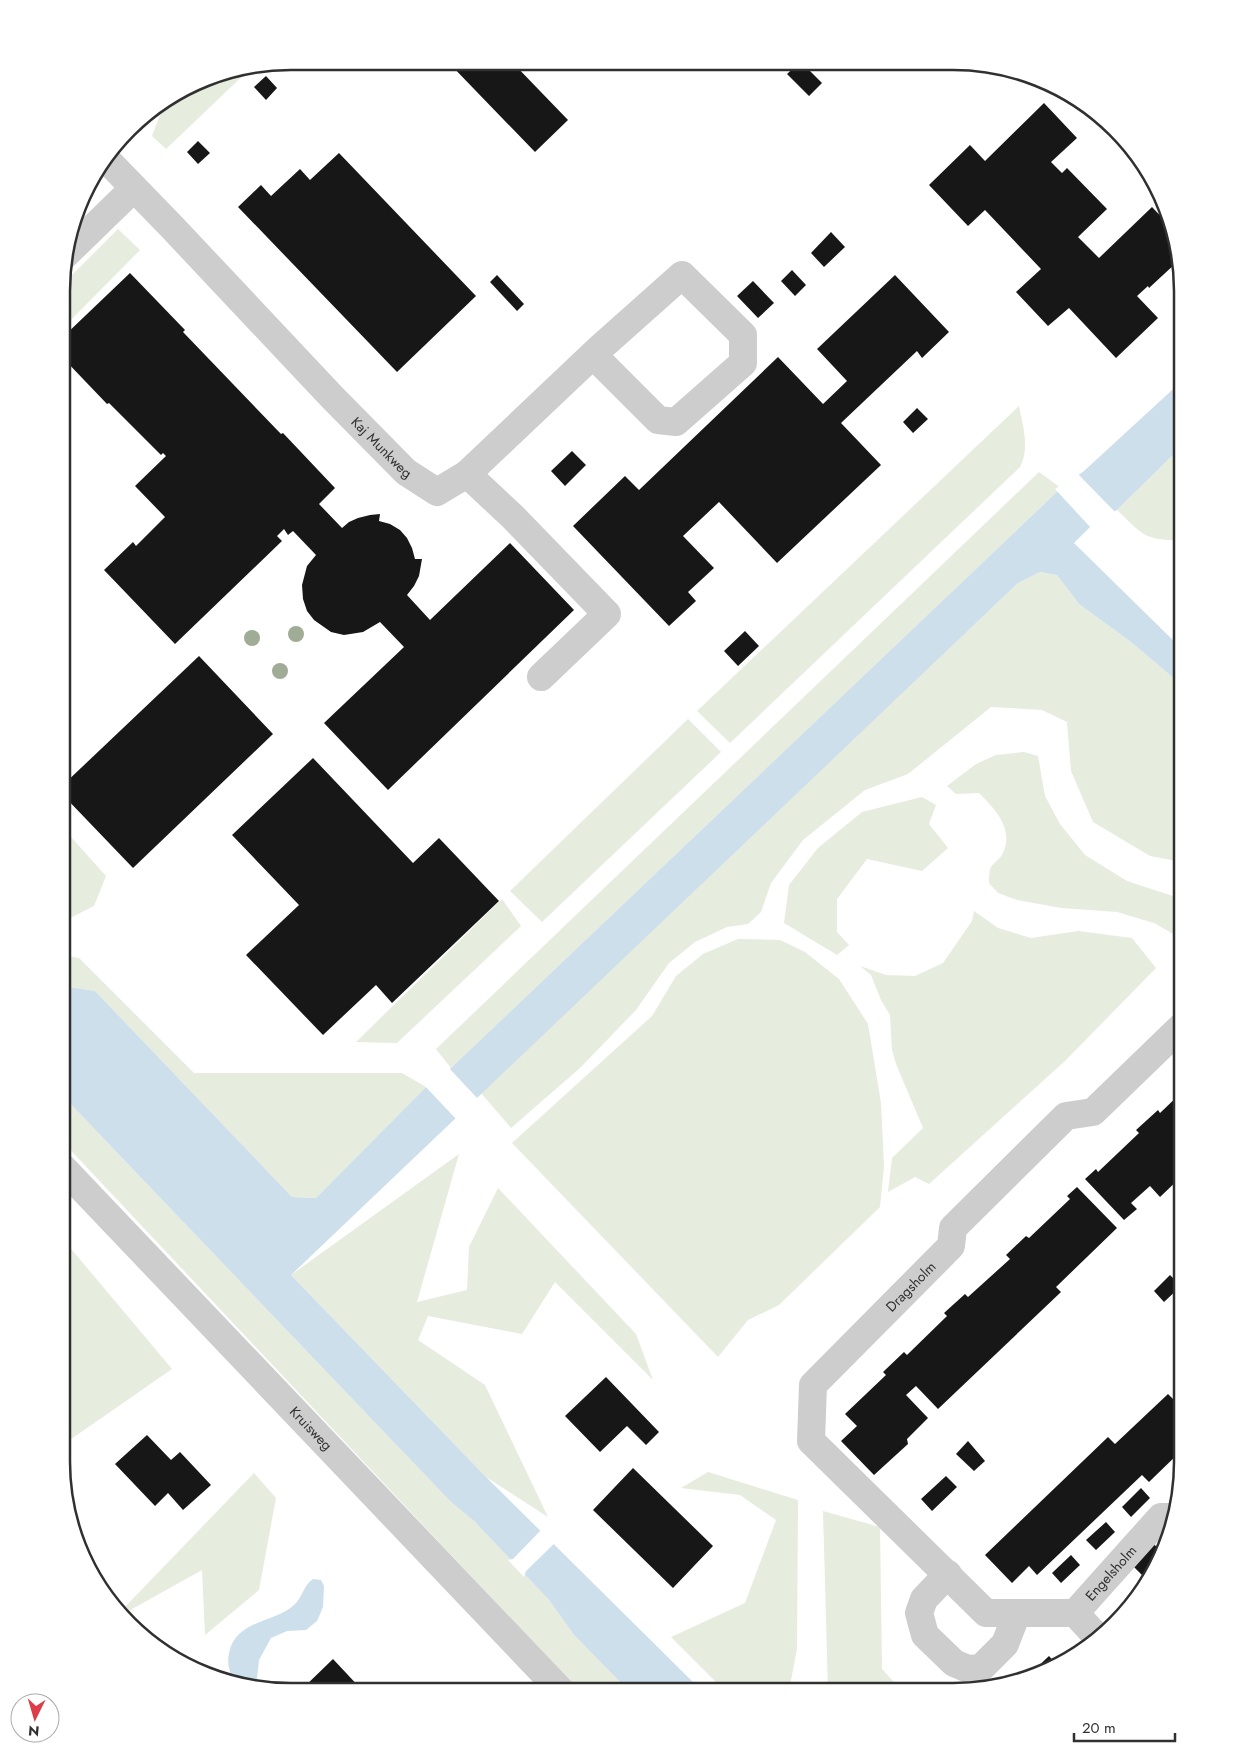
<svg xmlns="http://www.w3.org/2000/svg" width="1244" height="1753" font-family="Jost,sans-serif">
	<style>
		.green { fill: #e6ecde }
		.water { fill: #ccdfeb }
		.pier { fill: #fff }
		.building { fill: #171717 }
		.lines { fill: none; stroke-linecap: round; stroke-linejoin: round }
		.minor { stroke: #cdcdcd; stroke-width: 28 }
		.tree { fill: #a0ac95 }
		.labels { text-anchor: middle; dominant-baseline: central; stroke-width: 5; stroke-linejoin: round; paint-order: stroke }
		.street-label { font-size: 14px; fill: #303030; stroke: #fff }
		.rim { fill: none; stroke: #303030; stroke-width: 2.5 }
	</style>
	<rect width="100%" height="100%" fill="#fff"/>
	<!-- green -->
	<path class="green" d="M 251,68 L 166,149 L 152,136 L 161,112 L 180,95 L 217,74 Z
		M 118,229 L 140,250 L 63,328 L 63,284 Z
		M 1019,406 C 1023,427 1030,448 1020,467 L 730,743 L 697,711 Z
		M 1183,445 L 1183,540 C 1145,541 1143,535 1117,510 Z
		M 1039,472 L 1061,488 L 451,1068 L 436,1049 Z
		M 1040,572 L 1057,575 L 1079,604 L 1131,642 L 1183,686 L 1182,862 L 1150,856 L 1093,822 L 1071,771 L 1067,722 L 1042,710 L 991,707 L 908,774 L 865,790 L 803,840 L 771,883 L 761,912 L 748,924 L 727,927 L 695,942 L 669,963 L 636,1010 L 580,1068 L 511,1128 L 481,1093 L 1018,583 Z
		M 688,719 L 721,752 L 542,922 L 510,891 Z
		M 1024,752 L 1038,756 L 1045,796 L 1060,824 L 1085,855 L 1127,881 L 1182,899 L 1182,939 L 1154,923 L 1117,912 L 1061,908 L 1017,900 L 998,893 L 989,883 C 989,878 989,871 991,867 C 994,862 999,860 1002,855 C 1015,830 996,810 979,793 L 956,794 L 947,786 L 976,764 L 996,755 Z
		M 922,797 L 936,805 L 929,824 L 948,848 L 922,871 L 867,859 L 837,899 L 837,932 L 849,945 L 837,955 L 784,923 L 789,885 L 818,848 L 862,812 Z
		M 62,827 L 106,876 L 94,906 L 62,922 Z
		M 502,899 L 521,926 L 397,1043 L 356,1042 Z
		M 974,911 L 998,928 L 1031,938 L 1078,931 L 1132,938 L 1156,968 L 1065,1061 L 929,1184 L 915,1177 L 888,1192 L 892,1158 L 923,1128 L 896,1064 L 892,1050 L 890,1015 L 881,1000 L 871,975 L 860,966 L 886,975 L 915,976 L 943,963 L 972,921 Z
		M 738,939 L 780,940 L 805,952 L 839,979 L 868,1024 L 881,1103 L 884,1166 L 880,1207 L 779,1305 L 748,1320 L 718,1357 L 512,1143 L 652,1016 L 676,976 L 703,954 Z
		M 62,955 L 79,958 L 194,1073 L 402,1073 L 426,1087 L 316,1198 L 292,1197 L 95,991 L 62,986 Z
		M 62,1095 L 450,1501 L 474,1521 L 549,1600 L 574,1635 L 629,1691 L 579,1691 L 62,1141 Z
		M 459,1154 L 417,1302 L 467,1290 L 469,1247 L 498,1188 L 636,1334 L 653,1380 L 555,1282 L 522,1334 L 428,1316 L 418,1340 L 485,1385 L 548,1517 L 486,1477 L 291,1275 Z
		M 62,1238 L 172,1369 L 61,1446 Z
		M 708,1472 L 798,1500 L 797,1649 L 789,1691 L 725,1691 L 671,1637 L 745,1603 L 776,1520 L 740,1495 L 681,1488 Z
		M 254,1473 L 276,1498 L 259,1590 L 205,1635 L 202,1570 L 125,1613 L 123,1609 Z
		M 823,1511 L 880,1527 L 882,1669 L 903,1692 L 828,1691 Z"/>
	<!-- water -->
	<path class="water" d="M 1183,380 L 1183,445 L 1117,510 L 1095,522 L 1074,543 L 1183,650 L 1183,686 L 1131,642 L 1079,604 L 1057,575 L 1040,572 L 1018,583 L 291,1275 L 486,1477 L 702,1691 L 629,1691 L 574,1635 L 549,1600 L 474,1521 L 450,1501 L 62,1095 L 62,986 L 95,991 L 292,1197 L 316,1198 L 426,1087 L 451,1068 L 1061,488 L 1084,471 Z
		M 313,1579 L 321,1580 L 324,1586 L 323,1607 L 317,1621 L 306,1630 L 287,1631 L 271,1638 L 259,1660 L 256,1688 L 235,1683 C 228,1670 226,1660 231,1646 C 243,1619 277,1622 295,1604 C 303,1596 303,1586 313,1579 Z"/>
	<!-- pier -->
	<path class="pier" d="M 1077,473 L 1116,513 L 1092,529 L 1055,489 Z
		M 448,1067 L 478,1099 L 457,1120 L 424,1085 Z
		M 542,1529 L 556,1542 L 526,1571 L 524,1577 L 508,1560 L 513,1559 Z"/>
	<!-- building -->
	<path class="building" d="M 448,62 L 512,62 L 568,120 L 535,152 Z
		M 799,63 L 802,63 L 822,83 L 809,96 L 787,74 Z
		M 266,76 L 277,88 L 266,100 L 254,87 Z
		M 1044,103 L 1077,138 L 1051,162 L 1062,173 L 1067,168 L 1107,209 L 1078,237 L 1099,258 L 1152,207 L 1167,223 L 1176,263 L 1149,288 L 1148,286 L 1137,296 L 1158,318 L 1116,358 L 1069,308 L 1048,326 L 1016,292 L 1041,269 L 985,210 L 968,226 L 929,185 L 970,145 L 985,161 Z
		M 198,141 L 210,153 L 198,164 L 187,152 Z
		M 339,153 L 476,296 L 397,372 L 238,207 L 261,185 L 271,196 L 300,169 L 310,180 Z
		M 831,232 L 845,247 L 824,267 L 811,253 Z
		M 792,270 L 806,285 L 795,296 L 781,281 Z
		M 130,273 L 185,330 L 183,332 L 281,434 L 283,433 L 335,488 L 319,504 L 342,528 L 349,522 L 358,518 L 370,515 L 380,514 L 379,521 L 390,524 L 400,530 L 407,538 L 412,548 L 415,559 L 422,559 L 419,576 L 414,586 L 407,595 L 430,620 L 510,543 L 574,610 L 388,790 L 324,723 L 404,647 L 380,622 L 363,632 L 344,635 L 331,632 L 314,620 L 307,611 L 303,599 L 302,585 L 307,566 L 316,555 L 293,531 L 288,535 L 284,529 L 277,536 L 282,541 L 175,644 L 104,570 L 133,542 L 136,546 L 165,517 L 135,486 L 166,456 L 163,453 L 161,455 L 109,403 L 107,404 L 63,358 L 63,337 Z
		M 497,275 L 524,304 L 517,311 L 490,282 Z
		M 895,275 L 949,332 L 922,358 L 917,351 L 841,423 L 881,465 L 777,563 L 719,502 L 683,536 L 714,568 L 688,592 L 696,601 L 669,626 L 573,526 L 625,476 L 639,490 L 778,357 L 823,404 L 847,381 L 817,349 Z
		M 753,281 L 774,303 L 758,318 L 737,296 Z
		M 917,408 L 928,419 L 913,433 L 903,422 Z
		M 572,451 L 586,465 L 565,486 L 551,471 Z
		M 745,631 L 759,646 L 738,666 L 724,651 Z
		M 199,656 L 273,734 L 133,868 L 62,794 L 62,786 Z
		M 313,758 L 413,863 L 439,838 L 499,901 L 392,1003 L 376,985 L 323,1035 L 246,955 L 299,905 L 232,835 Z
		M 1182,1092 L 1182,1176 L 1160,1197 L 1150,1186 L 1131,1203 L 1137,1209 L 1124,1220 L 1085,1179 L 1096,1169 L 1098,1172 L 1139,1133 L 1136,1130 L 1158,1110 L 1160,1113 Z
		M 1077,1187 L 1117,1228 L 1056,1287 L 1061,1292 L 938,1409 L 916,1386 L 906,1395 L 928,1418 L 907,1439 L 908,1444 L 874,1475 L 841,1441 L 857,1426 L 845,1414 L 886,1375 L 883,1372 L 904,1352 L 907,1355 L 947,1316 L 944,1313 L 965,1294 L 968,1297 L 1010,1259 L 1006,1255 L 1026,1236 L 1029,1238 L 1070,1199 L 1067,1196 Z
		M 1170,1275 L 1181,1286 L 1164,1302 L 1154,1291 Z
		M 606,1377 L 659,1432 L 646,1445 L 627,1426 L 600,1452 L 565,1416 Z
		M 1168,1394 L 1176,1402 L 1182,1396 L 1182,1450 L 1149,1482 L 1142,1475 L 1037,1575 L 1029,1566 L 1012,1583 L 985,1555 L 1108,1437 L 1115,1444 Z
		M 147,1435 L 171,1460 L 180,1452 L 211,1485 L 183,1510 L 168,1493 L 155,1506 L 115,1464 Z
		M 968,1441 L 985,1461 L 974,1471 L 956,1454 Z
		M 633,1468 L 713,1546 L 673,1588 L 593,1510 Z
		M 946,1476 L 957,1487 L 932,1511 L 921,1499 Z
		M 1181,1483 L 1180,1488 L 1179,1496 L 1174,1491 Z
		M 1141,1488 L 1150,1498 L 1131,1517 L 1122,1507 Z
		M 1106,1522 L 1115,1532 L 1096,1550 L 1086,1540 Z
		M 1154,1544 L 1162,1553 L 1151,1576 L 1147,1580 L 1132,1565 Z
		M 1071,1555 L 1080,1565 L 1061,1583 L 1052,1573 Z
		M 1049,1656 L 1058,1666 L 1054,1668 L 1030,1674 Z
		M 333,1659 L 362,1690 L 301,1690 Z"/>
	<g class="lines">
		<!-- minor -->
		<g class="minor">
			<path id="s1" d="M 106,159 L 172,227 L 332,397 L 406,472 L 437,492 L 467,474 L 600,348 L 682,275 L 743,335 L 743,363 L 676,422 L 658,420 L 593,355"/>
			<path d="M 65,255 L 134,188"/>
			<path d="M 467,474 L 513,517 L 607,614 L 541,677"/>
			<path id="s2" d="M 62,1167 L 561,1691"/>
			<path d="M 948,1574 L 924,1599 L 919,1613 L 925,1635 L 954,1663 L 968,1669 L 981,1668 L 1005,1644 L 1017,1613"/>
			<path id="s3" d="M 1075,1613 L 986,1613 L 811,1441 L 813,1385 L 951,1246 L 953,1228 L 1066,1116 L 1093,1112 L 1182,1026"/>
			<path id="s4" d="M 1099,1639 L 1075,1613 L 1161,1517 L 1174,1517"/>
		</g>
	</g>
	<!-- trees -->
	<g class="tree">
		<circle cx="296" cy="634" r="8"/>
		<circle cx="252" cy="638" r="8"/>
		<circle cx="280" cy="671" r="8"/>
	</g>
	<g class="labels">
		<!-- street labels -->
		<g class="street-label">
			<text stroke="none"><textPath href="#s1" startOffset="399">Kaj Munkweg</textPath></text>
			<text stroke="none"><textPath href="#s3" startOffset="529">Dragsholm</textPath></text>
			<text stroke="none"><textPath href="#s2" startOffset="361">Kruisweg</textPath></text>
			<text stroke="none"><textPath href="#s4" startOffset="89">Engelsholm</textPath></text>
		</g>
	</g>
	<!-- crop -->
	<path d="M0 0H1244V1753H0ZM291 70H953A221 221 0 0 1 1174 291V1462A221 221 0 0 1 953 1683H291A221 221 0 0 1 70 1462V291A221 221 0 0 1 291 70Z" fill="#fff" fill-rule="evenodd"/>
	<path class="rim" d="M291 70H953A221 221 0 0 1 1174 291V1462A221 221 0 0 1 953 1683H291A221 221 0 0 1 70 1462V291A221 221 0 0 1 291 70Z"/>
	<!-- north arrow -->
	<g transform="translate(35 1718) rotate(185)"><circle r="24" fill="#ffffff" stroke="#acacac"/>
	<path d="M0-4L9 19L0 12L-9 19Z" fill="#dd3c49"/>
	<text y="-8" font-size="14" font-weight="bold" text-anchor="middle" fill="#303030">N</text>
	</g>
	<!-- scale -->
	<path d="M1074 1733v8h101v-8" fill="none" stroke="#303030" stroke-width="2.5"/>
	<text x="1082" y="1733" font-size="15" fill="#303030" stroke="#ffffff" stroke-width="4" paint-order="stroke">20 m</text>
</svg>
